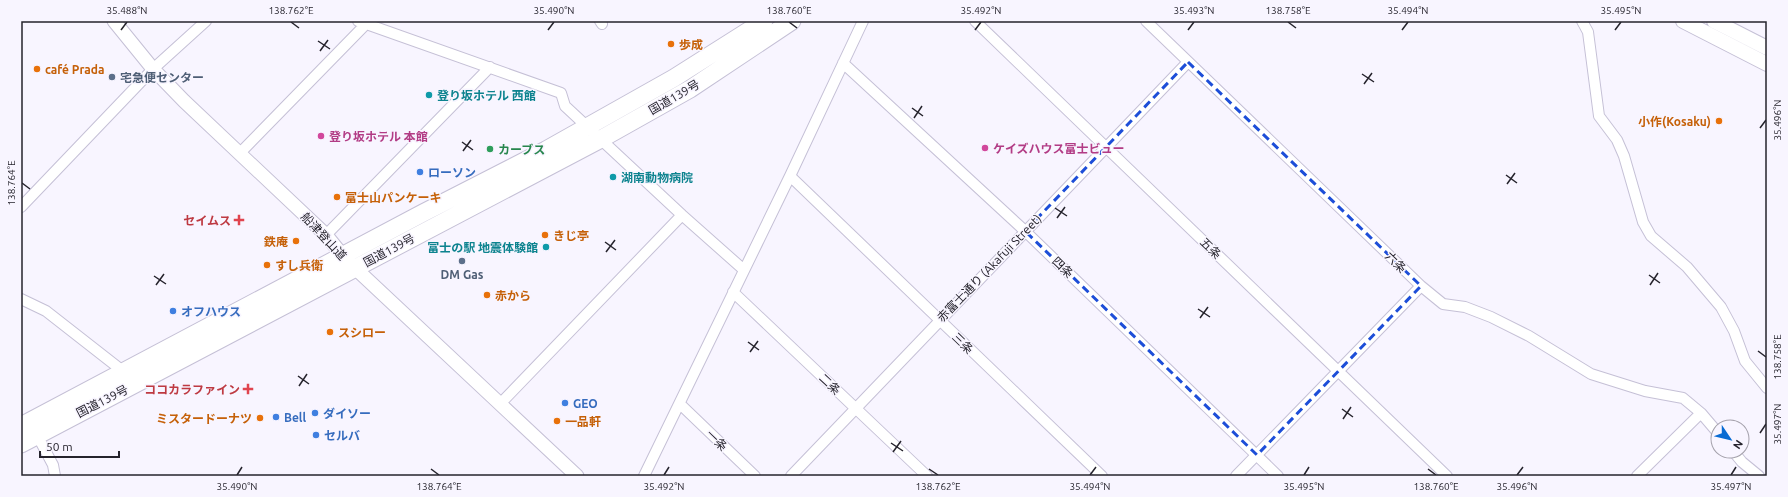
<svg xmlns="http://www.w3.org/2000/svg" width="1788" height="497" font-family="Ubuntu,'Noto Sans JP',sans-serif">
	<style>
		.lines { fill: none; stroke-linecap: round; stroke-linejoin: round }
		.minor-casing { stroke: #c5c0d6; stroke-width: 12 }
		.tertiary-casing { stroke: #c5c0d6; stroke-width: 15 }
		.secondary-casing { stroke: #c5c0d6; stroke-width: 16 }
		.trunk-casing { stroke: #c5c0d6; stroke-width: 19 }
		.minor { stroke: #fff; stroke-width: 10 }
		.tertiary { stroke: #fff; stroke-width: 13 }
		.secondary { stroke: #fff; stroke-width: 14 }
		.trunk { stroke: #fff; stroke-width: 17 }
		.marked { fill: none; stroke: #1d4ed8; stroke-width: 3; stroke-dasharray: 8 5; stroke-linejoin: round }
		.ticks { fill: none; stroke: #25232c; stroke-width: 1.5 }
		.food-dot { fill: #e8710a; stroke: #f8f5ff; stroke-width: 1.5 }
		.service-dot { fill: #5c6f8a; stroke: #f8f5ff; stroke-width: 1.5 }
		.culture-dot { fill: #0f9aa8; stroke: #f8f5ff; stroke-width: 1.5 }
		.hotel-dot { fill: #d1479c; stroke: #f8f5ff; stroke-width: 1.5 }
		.leisure-dot { fill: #2e9e5b; stroke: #f8f5ff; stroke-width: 1.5 }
		.shop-dot { fill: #3f7fe0; stroke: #f8f5ff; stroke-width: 1.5 }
		.health-dot { fill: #e0444e; stroke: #f8f5ff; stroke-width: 1.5 }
		.labels { text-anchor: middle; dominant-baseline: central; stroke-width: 3; stroke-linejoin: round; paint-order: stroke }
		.food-label { font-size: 12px; font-weight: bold; fill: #c56008; stroke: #f8f5ff; text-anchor: start }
		.service-label { font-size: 12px; font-weight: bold; fill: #4e5e75; stroke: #f8f5ff; text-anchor: start }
		.culture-label { font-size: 12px; font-weight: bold; fill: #0d838f; stroke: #f8f5ff; text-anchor: start }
		.street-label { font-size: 12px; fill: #25232c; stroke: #f8f5ff }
		.hotel-label { font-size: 12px; font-weight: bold; fill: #b23c85; stroke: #f8f5ff; text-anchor: start }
		.leisure-label { font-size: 12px; font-weight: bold; fill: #27864d; stroke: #f8f5ff; text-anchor: start }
		.shop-label { font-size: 12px; font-weight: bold; fill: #366cbe; stroke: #f8f5ff; text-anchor: start }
		.health-label { font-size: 12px; font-weight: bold; fill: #be3a42; stroke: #f8f5ff; text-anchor: end }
		.neatline { fill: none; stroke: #25232c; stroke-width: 1.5 }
		.ticks-label { font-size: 10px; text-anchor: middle; fill: #25232c }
	</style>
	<rect width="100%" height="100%" fill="#f8f5ff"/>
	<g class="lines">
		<!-- minor casing -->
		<g class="minor-casing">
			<path id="minor" d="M 358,21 L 561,93 L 565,106 L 682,215 L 744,270
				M 600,21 L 602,24
				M 975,21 L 1447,476
				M 1146,21 L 1421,286 L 1443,304 L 1465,307 L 1491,317 L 1529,336 L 1591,374 L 1645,391 L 1683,398 L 1701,413 L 1718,433
				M 1582,21 L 1588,32 L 1599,116 L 1617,140 L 1624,156 L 1643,222 L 1651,236 L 1687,267 L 1721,307 L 1734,331 L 1745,361 L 1767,388
				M 843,63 L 1025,231 L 1278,476
				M 240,153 L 366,24
				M 790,176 L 1102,476
				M 21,207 L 153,69 L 206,21
				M 326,235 L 490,67
				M 733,292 L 927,476
				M 21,299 L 46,311 L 124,372
				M 500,404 L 682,215
				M 680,404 L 755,476
				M 37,435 L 53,465 L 55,476
				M 1733,451 L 1742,462 L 1759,476
				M 644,476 L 790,176 L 863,21
				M 791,476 L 1188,62
				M 1236,476 L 1421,286
				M 1637,476 L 1701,413"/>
		</g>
		<!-- tertiary casing -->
		<g class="tertiary-casing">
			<path id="tertiary" d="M 114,21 L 153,69 L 184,101 L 326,235 L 343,256 L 355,268 L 577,476"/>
		</g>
		<!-- secondary casing -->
		<g class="secondary-casing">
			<path id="secondary" d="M 1683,21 L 1767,64
				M 1714,21 L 1767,48"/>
		</g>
		<!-- trunk casing -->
		<g class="trunk-casing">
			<path id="trunk" d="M 21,426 L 423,213 L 546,150 L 674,78 L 764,21
				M 21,444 L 601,139 L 690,89 L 792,21"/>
		</g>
		<!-- minor -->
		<use href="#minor" class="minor"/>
		<!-- tertiary -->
		<use href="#tertiary" class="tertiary"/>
		<!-- secondary -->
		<use href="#secondary" class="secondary"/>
		<!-- trunk -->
		<use href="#trunk" class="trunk"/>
	</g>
	<!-- marked area -->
	<path class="marked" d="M 1188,62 L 1421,286 L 1257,455 L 1025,231 Z"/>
	<!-- ticks -->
	<path class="ticks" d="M 291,22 L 299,28M 789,22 L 797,28M 1288,22 L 1296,28M 121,30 L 127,22M 548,30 L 554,22M 975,30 L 981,22M 1188,30 L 1194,22M 1402,30 L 1408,22M 1615,30 L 1621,22M 318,41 L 330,49M 320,51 L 328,40M 1362,74 L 1374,82M 1364,84 L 1372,73M 912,108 L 923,116M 914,118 L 922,106M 1760,128 L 1766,120M 462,142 L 473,150M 463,151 L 471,140M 1506,175 L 1517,183M 22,183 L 30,189M 1507,184 L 1515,173M 1055,208 L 1067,216M 1057,218 L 1065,207M 605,242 L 616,250M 606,252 L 615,240M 1649,275 L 1660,283M 154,276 L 166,284M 156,285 L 164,274M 1650,285 L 1658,273M 1198,309 L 1210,317M 1200,318 L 1208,307M 748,342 L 759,350M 1758,351 L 1766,357M 750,352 L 758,341M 298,376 L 309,384M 299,386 L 307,374M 1342,409 L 1353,417M 1343,419 L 1351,407M 1760,433 L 1766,424M 891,443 L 903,451M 893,452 L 901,441M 431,469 L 439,475M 929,469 L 938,475M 1428,469 L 1436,475M 237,475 L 242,467M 664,475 L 669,467M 1090,475 L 1096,467M 1304,475 L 1309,467M 1517,475 L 1523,467M 1731,475 L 1736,467"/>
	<!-- markers -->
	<g class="food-dot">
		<circle cx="671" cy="44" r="4"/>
		<circle cx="37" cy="69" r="4"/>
		<circle cx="1719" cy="121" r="4"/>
		<circle cx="337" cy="197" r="4"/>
		<circle cx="545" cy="235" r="4"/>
		<circle cx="296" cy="241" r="4"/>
		<circle cx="267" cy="265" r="4"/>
		<circle cx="487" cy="295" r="4"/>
		<circle cx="330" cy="332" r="4"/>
		<circle cx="260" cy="418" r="4"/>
		<circle cx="557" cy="421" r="4"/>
	</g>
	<g class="service-dot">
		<circle cx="112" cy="77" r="4"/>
		<circle cx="462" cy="261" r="4"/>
	</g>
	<g class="culture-dot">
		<circle cx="429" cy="95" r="4"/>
		<circle cx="613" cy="177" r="4"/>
		<circle cx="546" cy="247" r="4"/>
	</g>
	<g class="hotel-dot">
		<circle cx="321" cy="136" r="4"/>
		<circle cx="985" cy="148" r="4"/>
	</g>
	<circle class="leisure-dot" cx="490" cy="149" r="4"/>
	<g class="shop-dot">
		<circle cx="420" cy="172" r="4"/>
		<circle cx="173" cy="311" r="4"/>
		<circle cx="565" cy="403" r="4"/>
		<circle cx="315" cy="413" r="4"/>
		<circle cx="276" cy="417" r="4"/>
		<circle cx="316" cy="435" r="4"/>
	</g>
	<g class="health-dot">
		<path d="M237 214h4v4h4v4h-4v4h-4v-4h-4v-4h4z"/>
		<path d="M246 383h4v4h4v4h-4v4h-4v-4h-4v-4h4z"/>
	</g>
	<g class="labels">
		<!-- food labels -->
		<g class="food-label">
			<text x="679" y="44">歩成</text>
			<text x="45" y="69">café Prada</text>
			<text x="1711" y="121" text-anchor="end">小作(Kosaku)</text>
			<text x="345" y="197">富士山パンケーキ</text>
			<text x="553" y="235">きじ亭</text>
			<text x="288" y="241" text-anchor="end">鉄庵</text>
			<text x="275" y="265">すし兵衛</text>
			<text x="495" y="295">赤から</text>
			<text x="338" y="332">スシロー</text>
			<text x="252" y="418" text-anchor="end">ミスタードーナツ</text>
			<text x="565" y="421">一品軒</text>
		</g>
		<!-- service labels -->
		<g class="service-label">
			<text x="120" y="77">宅急便センター</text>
			<text x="462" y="274" text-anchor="middle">DM Gas</text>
		</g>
		<!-- culture labels -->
		<g class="culture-label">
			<text x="437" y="95">登り坂ホテル 西館</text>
			<text x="621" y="177">湖南動物病院</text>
			<text x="538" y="247" text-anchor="end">富士の駅 地震体験館</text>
		</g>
		<!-- street labels -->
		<g class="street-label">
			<text transform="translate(674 97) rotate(-30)">国道139号</text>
			<text transform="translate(324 236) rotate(47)">船津登山道</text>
			<text transform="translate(1211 248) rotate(44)">五条</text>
			<text transform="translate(389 250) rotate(-28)">国道139号</text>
			<text transform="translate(1396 262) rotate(44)">六条</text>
			<text transform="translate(1063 267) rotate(44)">四条</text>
			<text transform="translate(989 268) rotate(-46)">赤富士通り (Akafuji Street)</text>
			<text transform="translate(963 343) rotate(44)">三条</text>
			<text transform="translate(830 384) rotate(43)">二条</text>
			<text transform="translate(102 401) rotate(-27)">国道139号</text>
			<text transform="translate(717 440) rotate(44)">一条</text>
		</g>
		<!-- hotel labels -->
		<g class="hotel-label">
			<text x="329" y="136">登り坂ホテル 本館</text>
			<text x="993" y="148">ケイズハウス富士ビュー</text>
		</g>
		<!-- leisure labels -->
		<g class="leisure-label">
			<text x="498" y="149">カーブス</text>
		</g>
		<!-- shop labels -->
		<g class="shop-label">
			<text x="428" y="172">ローソン</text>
			<text x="181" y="311">オフハウス</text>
			<text x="573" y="403">GEO</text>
			<text x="323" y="413">ダイソー</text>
			<text x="284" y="417">Bell</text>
			<text x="324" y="435">セルバ</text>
		</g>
		<!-- health labels -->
		<g class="health-label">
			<text x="231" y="220">セイムス</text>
			<text x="240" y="389">ココカラファイン</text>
		</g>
	</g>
	<!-- border -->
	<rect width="1788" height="497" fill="none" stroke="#f8f5ff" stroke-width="44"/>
	<!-- north arrow -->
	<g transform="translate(1730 439) rotate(125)"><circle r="19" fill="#f8f5ff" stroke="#a4a1ab"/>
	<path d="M0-3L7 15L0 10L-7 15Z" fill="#086bd3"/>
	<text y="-6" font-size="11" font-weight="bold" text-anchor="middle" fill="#25232c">N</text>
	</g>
	<!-- scale -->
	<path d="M40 451v6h79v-6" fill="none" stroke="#25232c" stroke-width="2"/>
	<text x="46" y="451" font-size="12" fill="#25232c" stroke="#f8f5ff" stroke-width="3" paint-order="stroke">50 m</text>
	<rect x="22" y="22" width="1744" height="453" class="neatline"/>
	<g class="ticks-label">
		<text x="127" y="14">35.488°N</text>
		<text x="291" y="14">138.762°E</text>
		<text x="554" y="14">35.490°N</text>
		<text x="789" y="14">138.760°E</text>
		<text x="981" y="14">35.492°N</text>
		<text x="1194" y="14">35.493°N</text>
		<text x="1288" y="14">138.758°E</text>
		<text x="1408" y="14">35.494°N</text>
		<text x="1621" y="14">35.495°N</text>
		<text transform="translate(1777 120) rotate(-90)" y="4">35.496°N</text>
		<text transform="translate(11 183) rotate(-90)" y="4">138.764°E</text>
		<text transform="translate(1777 357) rotate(-90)" y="4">138.758°E</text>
		<text transform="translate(1777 424) rotate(-90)" y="4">35.497°N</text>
		<text x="237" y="490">35.490°N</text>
		<text x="439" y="490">138.764°E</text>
		<text x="664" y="490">35.492°N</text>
		<text x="938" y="490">138.762°E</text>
		<text x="1090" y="490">35.494°N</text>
		<text x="1304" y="490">35.495°N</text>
		<text x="1436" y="490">138.760°E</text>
		<text x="1517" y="490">35.496°N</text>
		<text x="1731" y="490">35.497°N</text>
	</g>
</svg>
